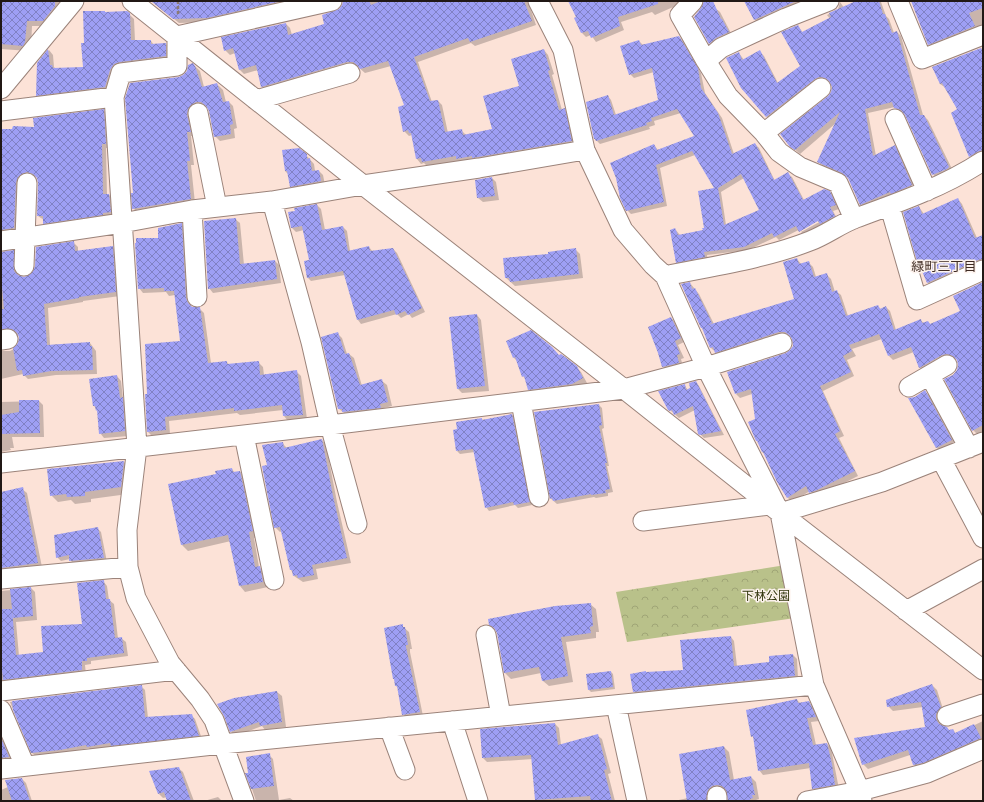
<svg xmlns="http://www.w3.org/2000/svg" width="984" height="802" font-family="'Noto Sans','Noto Sans JP',sans-serif">
	<style>
		.park { fill: url(#park-crowns) }
		.shadow { fill: #0003; fill-rule: evenodd }
		.building { fill: url(#building-cross-hatch); fill-rule: evenodd }
		.lines { fill: none; stroke-linecap: round; stroke-linejoin: round }
		.minor-casing { stroke: #9b837a; stroke-width: 21 }
		.path { stroke: #8c7b74; stroke-width: 2.5; stroke-dasharray: 3 2; stroke-linecap: butt }
		.minor { stroke: #fff; stroke-width: 19 }
		.labels { text-anchor: middle; dominant-baseline: central; stroke-width: 3; stroke-linejoin: round; paint-order: stroke }
		.park-label { font-size: 12px; fill: #32360d; stroke: #fdf3ee }
		.neighbourhood-label { font-size: 13px; fill: #3f2b23; stroke: #fdf3ee }
	</style>
	<defs>
		<pattern id="park-crowns" width="20" height="18" patternUnits="userSpaceOnUse"><rect width="20" height="18" fill="#b9c18a"/><path d="M2 6a3 3 0 1 1 6 0M12 15a3 3 0 1 1 6 0" fill="none" stroke="#9fa576"/></pattern>
		<pattern id="building-cross-hatch" width="8" height="8" patternUnits="userSpaceOnUse"><rect width="8" height="8" fill="#9e9ff4"/><path d="M0 0l8 8M0 8l8-8" fill="none" stroke="#8081c4"/></pattern>
	</defs>
	<rect width="100%" height="100%" fill="#fce2d7"/>
	<!-- park -->
	<path class="park" d="M 792,564 L 802,617 L 627,642 L 616,592 Z"/>
	<!-- shadow -->
	<path class="shadow" d="M 1,1 L 65,1 L 61,2 L 61,12 L 49,26 L 32,26 L 31,49 L 29,51 L 1,49 Z
		M 151,1 L 306,1 L 212,22 L 179,23 Z
		M 344,1 L 528,1 L 536,25 L 475,46 L 471,43 L 418,62 L 432,102 L 438,101 L 442,105 L 448,133 L 462,131 L 466,135 L 493,130 L 544,50 L 548,55 L 554,74 L 552,75 L 562,110 L 564,109 L 569,114 L 576,145 L 462,163 L 460,161 L 427,166 L 424,163 L 421,164 L 417,159 L 412,135 L 409,136 L 404,131 L 405,106 L 391,66 L 365,73 L 358,67 L 352,67 L 267,91 L 262,87 L 258,70 L 244,74 L 239,69 L 235,53 L 230,55 L 225,50 L 286,24 L 290,28 L 292,35 L 325,24 L 340,10 L 343,5 Z
		M 569,1 L 687,1 L 655,15 L 652,12 L 621,22 L 624,30 L 596,42 L 591,35 L 586,37 L 582,33 L 578,18 Z
		M 745,1 L 800,1 L 759,24 L 755,20 Z
		M 867,1 L 881,2 L 886,16 L 889,19 L 894,33 L 897,32 L 901,36 L 923,115 L 928,120 L 953,171 L 937,179 L 933,174 L 906,114 L 899,112 L 895,107 L 868,113 L 876,156 L 894,146 L 899,151 L 916,189 L 865,209 L 861,204 L 848,177 L 823,166 L 819,162 L 836,123 L 800,154 L 791,146 L 832,92 L 833,87 L 830,82 L 824,81 L 771,121 L 742,88 L 739,53 L 744,60 L 760,52 L 764,56 L 778,83 L 801,66 L 798,26 L 803,33 L 830,19 L 827,15 L 838,9 L 840,2 L 845,9 Z
		M 912,1 L 983,1 L 983,29 L 933,48 L 929,44 Z
		M 715,8 L 720,12 L 733,37 L 714,48 L 710,43 Z
		M 106,13 L 129,14 L 134,19 L 135,41 L 151,41 L 154,45 L 166,44 L 170,49 L 170,60 L 124,66 L 110,91 L 42,100 L 37,95 L 38,63 L 49,50 L 53,55 L 54,67 L 56,69 L 84,68 L 85,44 Z
		M 679,37 L 683,41 L 701,73 L 705,93 L 722,118 L 734,154 L 755,144 L 759,148 L 775,181 L 788,174 L 792,177 L 804,200 L 829,192 L 833,196 L 839,209 L 833,211 L 838,220 L 804,235 L 801,232 L 823,220 L 822,218 L 779,240 L 776,237 L 748,250 L 707,255 L 708,261 L 680,266 L 676,262 L 675,229 L 680,235 L 704,231 L 715,189 L 695,155 L 660,168 L 667,206 L 631,214 L 627,210 L 617,178 L 654,145 L 658,150 L 695,136 L 681,113 L 654,121 L 655,125 L 649,127 L 650,129 L 600,144 L 595,139 L 608,96 L 611,100 L 616,115 L 659,101 L 654,72 L 634,78 L 630,74 L 639,41 L 643,45 ZM 744,178 L 760,210 L 726,225 L 721,192 Z
		M 983,48 L 983,155 L 974,160 L 970,156 L 959,110 L 946,88 L 940,84 L 934,67 Z
		M 195,66 L 200,71 L 204,87 L 217,84 L 223,90 L 226,102 L 229,102 L 233,106 L 237,128 L 234,129 L 235,138 L 220,141 L 215,136 L 208,108 L 201,106 L 194,136 L 191,136 L 194,165 L 191,165 L 195,203 L 138,213 L 133,208 L 134,194 L 179,78 L 184,76 Z
		M 103,110 L 108,115 L 110,148 L 106,148 L 107,195 L 109,195 L 113,199 L 114,216 L 48,228 L 44,223 L 44,220 L 38,216 L 39,183 L 38,177 L 32,176 L 18,232 L 1,236 L 1,130 L 35,128 Z
		M 306,155 L 314,164 L 315,171 L 319,171 L 323,175 L 325,185 L 295,191 L 291,186 L 288,174 L 285,171 Z
		M 492,178 L 496,182 L 499,200 L 483,202 L 478,198 Z
		M 958,199 L 962,204 L 977,238 L 983,236 L 983,264 L 932,287 L 928,283 L 921,266 L 919,207 L 924,214 Z
		M 317,205 L 321,209 L 325,230 L 343,227 L 347,231 L 350,251 L 369,247 L 373,252 L 393,249 L 397,253 L 425,312 L 412,318 L 409,314 L 401,318 L 397,314 L 361,324 L 358,320 L 345,275 L 311,281 L 307,277 L 310,261 L 304,230 L 296,232 L 292,228 Z
		M 235,219 L 240,223 L 244,265 L 275,261 L 279,265 L 281,283 L 213,293 L 209,288 Z
		M 181,224 L 186,229 L 190,303 L 192,308 L 199,308 L 204,313 L 211,363 L 227,362 L 229,365 L 258,362 L 263,367 L 264,375 L 296,371 L 301,376 L 307,419 L 288,421 L 284,416 L 283,410 L 240,415 L 237,413 L 169,421 L 170,434 L 152,436 L 148,432 L 148,395 L 181,342 L 175,295 L 169,296 L 166,292 L 143,293 L 139,288 L 159,239 Z
		M 73,242 L 78,247 L 78,252 L 112,247 L 117,252 L 120,296 L 83,301 L 83,302 L 48,308 L 50,345 L 90,343 L 96,351 L 97,374 L 56,375 L 28,379 L 23,374 L 1,379 L 1,351 L 10,351 L 16,348 L 19,344 L 20,337 L 18,333 L 11,332 L 1,335 L 1,252 L 13,251 L 17,256 L 18,276 L 24,278 L 30,276 Z
		M 575,249 L 580,254 L 583,278 L 515,286 L 506,278 L 549,255 Z
		M 797,259 L 801,264 L 809,263 L 813,267 L 816,277 L 827,275 L 831,279 L 835,292 L 836,291 L 841,295 L 848,316 L 877,306 L 881,309 L 886,307 L 890,311 L 896,330 L 920,320 L 924,323 L 928,322 L 931,325 L 961,312 L 983,283 L 983,431 L 977,434 L 973,430 L 953,375 L 958,371 L 959,365 L 958,359 L 951,358 L 924,372 L 920,368 L 914,352 L 893,360 L 889,356 L 882,339 L 852,349 L 856,356 L 847,360 L 854,376 L 823,391 L 844,436 L 839,438 L 858,476 L 822,494 L 815,496 L 810,491 L 792,502 L 788,498 L 777,481 L 766,455 L 762,452 L 752,394 L 740,398 L 736,394 L 791,351 L 794,346 L 792,338 L 784,336 L 720,356 L 711,348 L 705,331 L 702,328 L 690,283 L 699,294 L 714,324 L 795,300 Z
		M 477,315 L 481,320 L 489,391 L 462,393 L 458,389 L 450,318 Z
		M 671,318 L 675,322 L 684,342 L 678,345 L 684,358 L 681,359 L 683,367 L 667,371 L 663,367 L 659,353 Z
		M 337,333 L 342,338 L 347,354 L 349,354 L 354,358 L 362,386 L 382,381 L 387,385 L 392,406 L 384,408 L 385,412 L 348,416 L 339,409 Z
		M 507,342 L 559,356 L 576,367 L 581,372 L 587,383 L 577,388 L 534,394 L 529,389 L 526,380 L 523,376 L 518,362 L 514,358 Z
		M 117,376 L 121,381 L 123,399 L 127,403 L 129,436 L 104,438 L 100,433 L 98,411 L 94,406 Z
		M 696,382 L 699,386 L 724,435 L 704,438 L 699,433 L 695,410 L 679,418 L 671,411 L 660,392 L 684,385 L 688,390 Z
		M 925,392 L 930,396 L 956,444 L 941,452 L 937,448 L 915,397 Z
		M 39,401 L 43,405 L 44,437 L 12,437 L 14,448 L 10,448 L 11,450 L 1,452 L 1,402 Z
		M 599,405 L 602,408 L 604,428 L 602,429 L 609,466 L 607,466 L 613,492 L 608,493 L 608,496 L 596,498 L 594,497 L 557,504 L 550,498 Z
		M 512,415 L 515,418 L 532,505 L 518,508 L 515,505 L 489,511 L 486,507 L 475,452 L 460,454 L 457,451 L 482,419 L 483,420 Z
		M 322,440 L 326,445 L 337,502 L 351,563 L 316,569 L 318,579 L 303,582 L 294,576 L 291,570 L 282,531 L 280,532 L 275,527 L 268,466 L 282,443 L 287,448 Z
		M 124,462 L 131,469 L 128,494 L 91,499 L 91,502 L 75,504 L 71,500 L 58,502 L 51,495 Z
		M 232,469 L 235,473 L 240,472 L 245,477 L 258,537 L 254,538 L 259,567 L 265,573 L 268,587 L 245,592 L 240,586 L 231,541 L 188,551 L 182,545 L 169,485 L 217,475 Z
		M 22,489 L 27,493 L 42,567 L 1,573 L 1,493 Z
		M 97,528 L 101,532 L 107,562 L 74,565 L 70,559 L 61,561 L 57,557 Z
		M 103,581 L 107,586 L 109,600 L 114,604 L 118,639 L 121,638 L 126,642 L 128,656 L 91,661 L 91,664 L 85,665 L 86,674 L 1,685 L 1,591 L 31,588 L 35,592 L 37,620 L 16,622 L 19,656 L 44,653 L 83,625 Z
		M 590,604 L 596,609 L 599,632 L 596,632 L 596,638 L 566,642 L 573,682 L 549,686 L 543,681 L 541,673 L 511,679 L 505,673 L 498,633 Z
		M 402,626 L 409,632 L 412,649 L 410,649 L 410,652 L 423,716 L 407,719 L 403,714 L 398,688 L 396,686 Z
		M 731,637 L 734,641 L 737,666 L 770,663 L 793,655 L 797,659 L 798,679 L 637,695 L 634,692 L 684,671 Z
		M 611,672 L 613,674 L 615,689 L 591,692 L 589,690 L 587,674 Z
		M 932,685 L 937,690 L 944,712 L 940,718 L 941,725 L 947,728 L 950,731 L 953,730 L 956,734 L 983,721 L 983,743 L 918,769 L 914,765 L 910,755 L 868,769 L 863,764 L 926,728 L 923,707 L 893,711 L 888,706 Z
		M 141,686 L 145,690 L 148,718 L 191,715 L 195,719 L 202,739 L 115,749 L 113,746 L 91,750 L 89,748 L 63,753 L 36,756 L 32,753 L 10,702 Z
		M 277,692 L 282,696 L 286,727 L 265,730 L 262,726 L 236,736 L 231,732 Z
		M 797,700 L 800,703 L 809,702 L 813,707 L 819,721 L 811,722 L 816,745 L 827,744 L 831,748 L 839,789 L 818,793 L 813,788 L 811,768 L 763,775 L 759,770 L 755,739 L 752,736 Z
		M 555,724 L 559,728 L 561,745 L 597,735 L 602,739 L 611,773 L 608,774 L 615,801 L 592,801 L 592,800 L 538,801 L 536,800 L 533,759 L 487,762 L 483,758 Z
		M 1,734 L 12,761 L 1,761 Z
		M 724,747 L 729,752 L 734,780 L 751,777 L 756,782 L 759,799 L 756,800 L 756,801 L 728,801 L 728,791 L 722,789 L 711,801 L 674,801 L 688,798 Z
		M 269,755 L 273,759 L 279,800 L 290,798 L 294,801 L 256,801 L 247,774 Z
		M 178,768 L 183,772 L 194,801 L 168,801 L 167,797 L 163,798 L 159,794 Z
		M 22,779 L 26,783 L 32,801 L 1,801 L 1,790 L 8,787 Z
		M 218,797 L 222,801 L 204,801 Z"/>
	<!-- building -->
	<path class="building" d="M 1,1 L 55,1 L 55,6 L 43,21 L 27,21 L 25,42 L 23,46 L 1,44 Z
		M 151,1 L 282,1 L 207,18 L 173,19 Z
		M 343,1 L 369,1 L 371,5 L 381,1 L 524,1 L 532,21 L 470,42 L 468,38 L 414,57 L 430,101 L 438,100 L 445,132 L 462,129 L 463,135 L 492,129 L 483,96 L 519,86 L 511,59 L 544,49 L 550,70 L 548,71 L 559,110 L 565,108 L 572,141 L 472,158 L 472,156 L 456,159 L 456,156 L 422,162 L 421,158 L 416,159 L 411,133 L 409,133 L 408,130 L 403,132 L 398,107 L 404,105 L 388,61 L 360,69 L 357,65 L 353,62 L 347,62 L 261,87 L 256,65 L 239,70 L 233,48 L 224,51 L 221,37 L 286,23 L 288,35 L 324,24 L 322,15 L 339,9 L 342,5 Z
		M 568,1 L 658,1 L 658,4 L 618,17 L 620,26 L 591,38 L 588,31 L 581,33 L 574,18 L 576,17 Z
		M 704,1 L 713,1 L 721,19 L 722,19 L 729,32 L 716,38 L 709,44 L 694,17 L 701,8 Z
		M 744,1 L 796,1 L 754,20 Z
		M 856,1 L 879,1 L 883,14 L 885,14 L 892,33 L 897,31 L 920,115 L 924,115 L 949,167 L 947,169 L 932,175 L 905,115 L 901,110 L 894,108 L 892,102 L 865,109 L 873,156 L 895,145 L 912,185 L 891,194 L 890,192 L 860,205 L 848,178 L 842,173 L 817,162 L 840,112 L 795,150 L 790,147 L 780,134 L 828,96 L 831,92 L 832,87 L 829,81 L 825,78 L 819,77 L 815,79 L 766,117 L 741,88 L 726,58 L 739,52 L 742,60 L 760,50 L 777,83 L 800,66 L 781,32 L 798,25 L 802,32 L 831,17 L 829,13 Z
		M 911,1 L 983,1 L 983,8 L 969,13 L 975,26 L 928,45 Z
		M 83,11 L 105,11 L 105,12 L 127,11 L 130,13 L 131,40 L 151,40 L 151,44 L 166,43 L 166,56 L 120,62 L 114,64 L 110,70 L 105,87 L 36,96 L 37,63 L 48,49 L 50,65 L 52,65 L 53,68 L 83,67 L 81,43 L 84,43 Z
		M 679,36 L 698,68 L 701,88 L 718,113 L 732,154 L 755,143 L 774,180 L 788,172 L 803,200 L 824,189 L 830,191 L 836,205 L 830,207 L 835,216 L 820,224 L 818,221 L 799,232 L 796,226 L 774,237 L 772,233 L 744,247 L 704,252 L 705,257 L 676,263 L 670,230 L 675,228 L 678,235 L 703,230 L 702,228 L 704,228 L 698,191 L 714,188 L 692,151 L 656,165 L 664,202 L 626,211 L 620,198 L 616,178 L 610,163 L 654,144 L 657,150 L 694,136 L 677,109 L 651,118 L 652,121 L 646,123 L 647,125 L 596,141 L 595,139 L 594,139 L 586,102 L 608,95 L 614,115 L 658,100 L 652,68 L 629,75 L 620,46 L 639,40 L 641,45 ZM 741,174 L 759,210 L 724,225 L 718,188 Z
		M 981,48 L 983,53 L 983,150 L 977,152 L 969,157 L 951,113 L 957,109 L 942,83 L 940,84 L 932,67 Z
		M 193,63 L 195,66 L 202,87 L 217,83 L 223,102 L 229,101 L 233,124 L 230,125 L 231,134 L 214,137 L 209,111 L 206,106 L 201,102 L 196,102 L 191,105 L 188,109 L 187,115 L 191,132 L 187,132 L 190,161 L 187,161 L 191,199 L 132,209 L 131,193 L 133,193 L 125,98 L 130,83 L 179,77 L 183,75 L 187,71 L 188,65 Z
		M 104,109 L 106,144 L 102,144 L 103,194 L 109,194 L 111,212 L 103,213 L 103,215 L 43,224 L 43,216 L 37,216 L 38,183 L 37,178 L 33,174 L 27,172 L 22,174 L 18,177 L 16,182 L 14,228 L 1,230 L 1,129 L 12,129 L 13,126 L 34,127 L 33,118 Z
		M 299,148 L 307,154 L 307,159 L 310,158 L 312,171 L 319,170 L 321,181 L 290,187 L 287,171 L 285,171 L 282,150 Z
		M 492,177 L 495,196 L 477,198 L 475,180 Z
		M 958,198 L 975,238 L 983,235 L 983,259 L 978,260 L 927,283 L 919,264 L 918,265 L 903,212 L 919,206 L 922,214 Z
		M 317,204 L 322,230 L 343,226 L 348,251 L 369,246 L 370,251 L 393,248 L 422,308 L 408,315 L 405,311 L 396,315 L 394,310 L 357,320 L 343,271 L 307,278 L 304,261 L 309,260 L 302,226 L 291,228 L 288,212 L 295,211 L 294,208 Z
		M 236,218 L 240,264 L 275,260 L 277,279 L 208,289 L 204,221 Z
		M 182,223 L 186,298 L 188,303 L 192,307 L 200,307 L 208,363 L 227,361 L 227,364 L 259,361 L 260,375 L 297,370 L 303,415 L 283,416 L 282,405 L 234,411 L 234,408 L 165,417 L 166,430 L 147,432 L 145,394 L 147,394 L 145,344 L 180,341 L 174,291 L 164,291 L 164,288 L 138,289 L 135,243 L 136,243 L 136,238 L 158,238 L 158,228 Z
		M 74,241 L 75,251 L 113,246 L 116,292 L 79,297 L 79,298 L 44,304 L 47,345 L 90,342 L 90,346 L 92,346 L 93,370 L 51,371 L 23,376 L 22,370 L 17,371 L 13,348 L 18,343 L 19,337 L 17,333 L 12,329 L 1,329 L 1,309 L 4,309 L 1,276 L 1,252 L 14,250 L 14,271 L 18,275 L 24,277 L 29,275 L 33,271 L 35,266 L 36,247 Z
		M 576,248 L 579,274 L 510,282 L 509,278 L 505,278 L 503,258 L 548,254 L 548,252 Z
		M 797,258 L 799,264 L 809,261 L 814,277 L 827,273 L 832,292 L 837,290 L 846,316 L 878,305 L 880,309 L 886,306 L 894,330 L 921,319 L 922,323 L 928,321 L 930,324 L 960,311 L 953,296 L 983,282 L 983,425 L 972,431 L 944,379 L 953,375 L 957,370 L 958,365 L 957,360 L 953,356 L 947,354 L 942,355 L 919,368 L 911,347 L 888,356 L 879,334 L 849,345 L 852,351 L 843,356 L 851,372 L 820,386 L 840,431 L 835,434 L 855,471 L 817,490 L 809,493 L 806,486 L 787,498 L 777,482 L 763,452 L 762,452 L 757,441 L 756,441 L 753,434 L 748,422 L 755,419 L 751,389 L 735,394 L 727,372 L 786,353 L 790,350 L 793,346 L 792,339 L 789,335 L 785,332 L 779,332 L 715,353 L 713,347 L 710,348 L 702,328 L 701,328 L 681,284 L 690,282 L 692,289 L 695,288 L 712,323 L 708,325 L 794,299 L 783,262 Z
		M 477,314 L 485,386 L 457,389 L 449,317 Z
		M 671,317 L 681,338 L 675,341 L 680,354 L 677,355 L 679,363 L 662,367 L 658,353 L 648,327 Z
		M 531,330 L 552,347 L 559,355 L 561,354 L 577,366 L 583,378 L 572,384 L 528,390 L 524,376 L 522,377 L 515,357 L 513,358 L 506,341 Z
		M 338,332 L 345,354 L 349,353 L 360,385 L 382,379 L 388,402 L 380,404 L 381,408 L 342,412 L 342,409 L 338,409 L 321,337 Z
		M 117,375 L 120,398 L 123,397 L 125,431 L 99,434 L 97,410 L 96,411 L 95,406 L 93,406 L 89,379 Z
		M 696,381 L 721,431 L 700,435 L 698,434 L 693,406 L 674,415 L 672,410 L 670,411 L 668,410 L 658,391 L 685,384 L 686,390 L 690,388 L 689,383 Z
		M 925,390 L 952,440 L 936,448 L 908,398 L 915,397 Z
		M 19,400 L 39,400 L 40,433 L 1,434 L 1,415 L 19,412 Z
		M 599,404 L 602,425 L 599,426 L 607,463 L 605,463 L 610,489 L 605,490 L 606,493 L 591,495 L 591,494 L 553,501 L 552,498 L 550,499 L 534,412 Z
		M 512,414 L 530,502 L 514,505 L 513,502 L 485,508 L 473,449 L 456,451 L 453,430 L 457,429 L 456,422 L 482,418 L 482,420 Z
		M 322,439 L 333,496 L 347,558 L 312,565 L 314,575 L 298,578 L 297,575 L 293,576 L 292,570 L 290,570 L 280,527 L 274,528 L 262,466 L 267,465 L 262,445 L 283,442 L 284,448 Z
		M 124,461 L 121,487 L 85,492 L 85,496 L 67,497 L 66,494 L 50,496 L 47,469 Z
		M 232,468 L 233,472 L 240,471 L 253,531 L 249,532 L 255,567 L 260,566 L 263,582 L 239,586 L 228,535 L 181,545 L 168,484 L 216,474 L 215,471 Z
		M 23,487 L 38,563 L 1,568 L 1,492 Z
		M 98,527 L 104,558 L 69,561 L 69,555 L 56,558 L 54,535 Z
		M 104,580 L 106,599 L 110,599 L 115,638 L 122,637 L 124,653 L 87,658 L 87,661 L 82,661 L 82,670 L 3,680 L 2,670 L 1,670 L 1,609 L 12,609 L 16,655 L 43,652 L 41,626 L 82,624 L 77,583 Z
		M 31,587 L 33,616 L 13,618 L 10,589 Z
		M 591,603 L 593,626 L 590,627 L 591,633 L 561,637 L 568,676 L 542,681 L 539,667 L 504,673 L 497,633 L 494,628 L 489,625 L 488,619 L 555,606 Z
		M 403,624 L 403,627 L 405,627 L 408,645 L 406,645 L 406,647 L 420,712 L 402,715 L 397,686 L 395,686 L 394,679 L 393,679 L 384,628 Z
		M 731,636 L 734,666 L 769,662 L 769,656 L 793,654 L 795,676 L 633,692 L 630,674 L 646,671 L 646,672 L 683,670 L 680,640 Z
		M 611,671 L 613,687 L 588,690 L 586,674 Z
		M 932,684 L 941,707 L 936,714 L 936,719 L 939,724 L 947,727 L 949,730 L 953,729 L 955,733 L 974,724 L 981,738 L 923,763 L 913,765 L 908,750 L 862,765 L 854,738 L 925,727 L 921,702 L 887,707 L 886,700 Z
		M 142,685 L 145,717 L 192,714 L 199,736 L 111,746 L 110,743 L 87,747 L 86,745 L 60,750 L 31,753 L 13,710 L 12,701 Z
		M 277,691 L 282,722 L 260,726 L 259,722 L 230,732 L 224,716 L 217,704 L 234,698 Z
		M 797,699 L 798,703 L 809,701 L 816,717 L 807,718 L 813,745 L 827,743 L 832,764 L 835,785 L 812,789 L 809,763 L 758,771 L 753,736 L 751,737 L 746,710 Z
		M 555,723 L 558,745 L 598,734 L 607,769 L 604,770 L 612,801 L 591,801 L 590,796 L 535,800 L 531,755 L 482,758 L 480,729 Z
		M 1,738 L 9,757 L 1,758 Z
		M 724,746 L 730,780 L 751,776 L 755,795 L 752,795 L 753,798 L 750,799 L 751,801 L 728,801 L 726,790 L 722,786 L 717,785 L 712,786 L 708,790 L 706,801 L 687,801 L 679,754 Z
		M 270,753 L 274,786 L 251,789 L 245,773 L 248,773 L 246,757 Z
		M 179,767 L 191,801 L 167,801 L 164,792 L 158,794 L 149,771 Z
		M 22,778 L 30,801 L 12,801 L 5,780 Z"/>
	<g class="lines">
		<!-- minor casing -->
		<g class="minor-casing">
			<path id="minor" d="M 132,1 L 363,185 L 624,389 L 770,505 L 983,670
				M 538,1 L 563,50 L 585,150 L 623,230 L 653,265 L 665,276 L 706,367 L 780,513 L 814,685 L 860,791 L 862,801
				M 693,1 L 680,15 L 706,61
				M 829,1 L 786,18 L 721,48 L 706,61 L 728,96 L 764,133 L 779,152 L 800,167 L 838,183 L 854,219
				M 898,1 L 922,59 L 983,35
				M 1,89 L 74,1
				M 256,100 L 350,73
				M 1,111 L 114,97
				M 198,113 L 217,207
				M 895,119 L 927,191
				M 764,133 L 821,88
				M 272,201 L 311,342 L 330,425 L 357,524
				M 890,207 L 917,300 L 983,270
				M 192,210 L 197,297
				M 1,241 L 122,223 L 192,210 L 272,201 L 363,185 L 479,168 L 585,150
				M 24,266 L 27,183
				M 665,276 C 713,266 764,259 810,241 C 826,235 840,224 856,218 C 900,202 943,187 983,161
				M 1,340 L 8,339
				M 930,376 L 969,448
				M 909,387 L 947,365
				M 521,402 L 539,497
				M 244,435 L 274,580
				M 941,459 L 983,538
				M 1,463 L 330,425 L 624,389 L 706,367 L 782,343
				M 780,513 L 882,482 L 983,442
				M 643,521 L 770,505
				M 1,579 L 128,567
				M 906,611 L 983,569
				M 486,635 L 501,716
				M 1,691 L 176,670
				M 616,705 L 637,801
				M 1,710 L 25,766
				M 947,716 L 983,704
				M 452,721 L 478,801
				M 389,727 L 405,770
				M 1,769 L 222,744 L 814,685
				M 717,796 L 717,801
				M 244,801 L 214,720 L 200,699 L 170,663 L 136,598 L 128,567 L 127,530 L 137,447 L 114,97 L 121,73 L 177,66 L 177,36 L 332,1
				M 807,801 L 860,791 L 927,773 L 983,749"/>
		</g>
		<!-- path -->
		<path class="path" d="M 178,14 L 178,1"/>
		<!-- minor -->
		<use href="#minor" class="minor"/>
	</g>
	<g class="labels">
		<!-- park labels -->
		<g class="park-label">
			<text x="766" y="595">下林公園</text>
		</g>
		<!-- neighbourhood labels -->
		<g class="neighbourhood-label">
			<text x="944" y="266">緑町三丁目</text>
		</g>
	</g>
	<!-- border -->
	<rect width="984" height="802" fill="none" stroke="#211815" stroke-width="4"/>
</svg>
